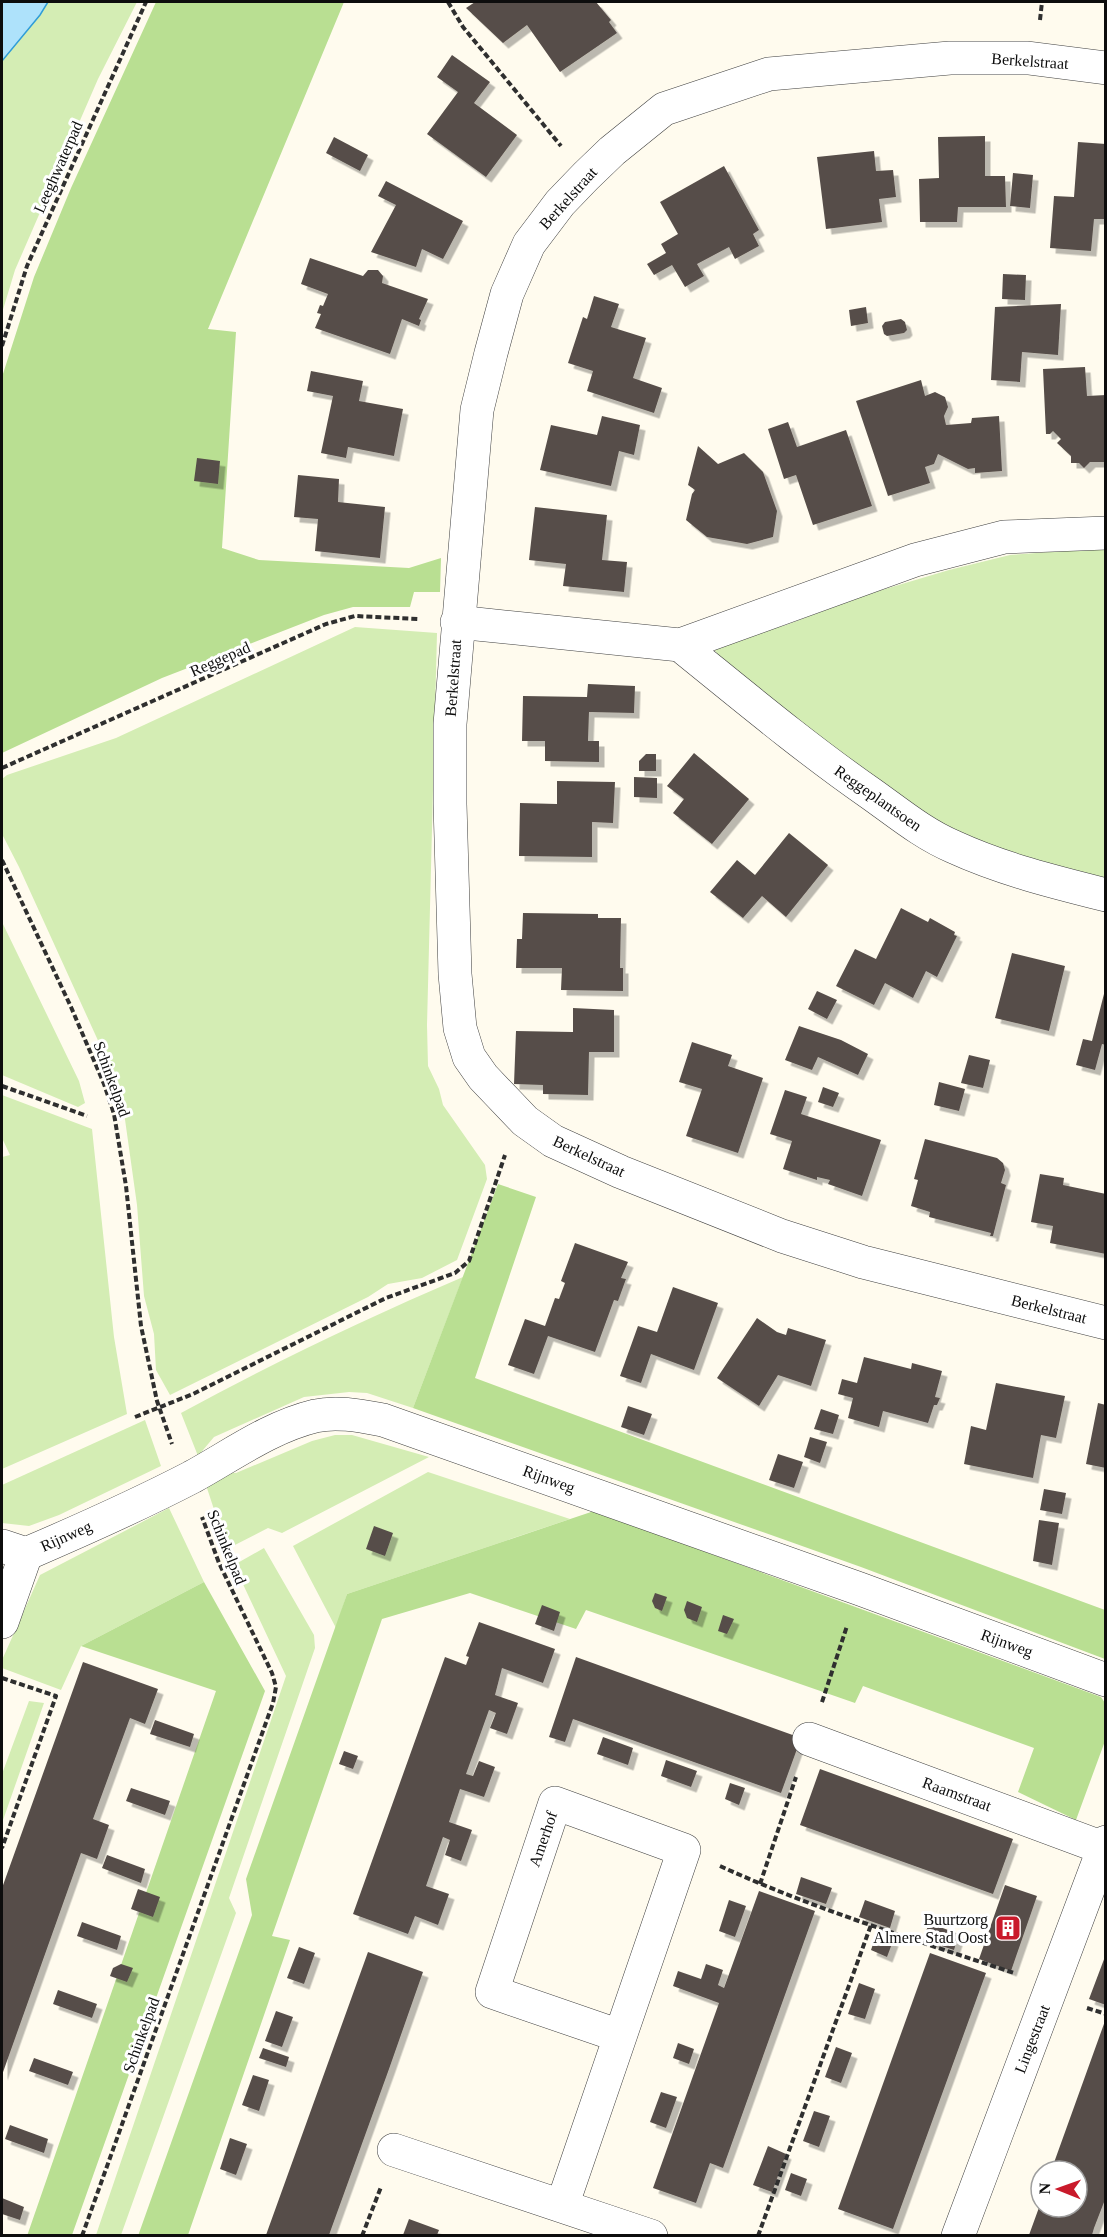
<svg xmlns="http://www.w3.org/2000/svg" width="1107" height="2237" font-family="Georgia,serif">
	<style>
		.green { fill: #d4edb4 }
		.forest { fill: #b9df92 }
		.water { fill: #aee2fb; stroke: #2f9dd8; stroke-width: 1.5 }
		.building { fill: #574e49; filter: url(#shadow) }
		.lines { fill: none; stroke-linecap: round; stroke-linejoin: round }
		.street-casing { stroke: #404040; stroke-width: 34 }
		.path { stroke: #2f2f2f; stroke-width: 4; stroke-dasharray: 6 3; stroke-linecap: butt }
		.street { stroke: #fff; stroke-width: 33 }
		.labels { text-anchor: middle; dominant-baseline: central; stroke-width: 6; stroke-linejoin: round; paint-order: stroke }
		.street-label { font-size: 16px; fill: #0d0d0d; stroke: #fff }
		.poi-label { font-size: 16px; fill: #0d0d0d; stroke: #fff; text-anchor: end }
	</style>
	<defs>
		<filter id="shadow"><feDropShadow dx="5.5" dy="5.5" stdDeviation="0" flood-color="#0004"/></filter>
	</defs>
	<rect width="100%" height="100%" fill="#fffbee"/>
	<!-- green -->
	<path class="green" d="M 48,2 L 137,2 L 98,79 L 15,270 L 2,313 L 2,61 L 40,15 Z
		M 1105,548 L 1105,884 L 941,830 L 722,661 L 714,649 L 746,636 L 786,625 L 865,595 L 949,570 L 1010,555 Z
		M 355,627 L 437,633 L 427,1025 L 428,1066 L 439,1089 L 443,1105 L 485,1165 L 487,1179 L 457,1260 L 422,1278 L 388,1284 L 368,1297 L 170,1395 L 156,1370 L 154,1334 L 144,1296 L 137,1205 L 121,1091 L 19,867 L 2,834 L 2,779 L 7,775 L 116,738 Z
		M 2,922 L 79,1081 L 85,1103 L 78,1107 L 2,1075 Z
		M 2,1095 L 92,1129 L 114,1337 L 127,1414 L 2,1469 L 2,1157 L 10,1155 L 2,1138 Z
		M 463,1277 L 413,1408 L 367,1393 L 349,1392 L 304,1397 L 214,1437 L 198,1456 L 181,1413 C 273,1363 367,1318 463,1277 Z
		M 145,1420 L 161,1466 L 59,1515 L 29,1526 L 2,1523 L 2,1485 Z
		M 335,1435 L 352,1435 L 429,1457 L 282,1533 L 268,1528 L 227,1549 L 205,1482 L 225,1472 L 236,1473 L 312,1441 Z
		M 428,1472 L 570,1519 L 347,1594 L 336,1628 L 293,1546 Z
		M 169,1508 L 204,1582 L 81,1646 L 61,1690 L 2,1668 L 2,1660 L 40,1575 Z
		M 264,1548 L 314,1635 L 315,1648 L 229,1898 L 236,1913 L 121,2235 L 96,2235 L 286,1676 L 234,1565 Z
		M 29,1701 L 44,1703 L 2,1823 L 2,1774 Z"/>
	<!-- forest -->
	<path class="forest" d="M 156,2 L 344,2 L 208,329 L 236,332 L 222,548 L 259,560 L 409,568 L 441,558 L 440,592 L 414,592 L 410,607 L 353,607 L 324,615 L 162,678 L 2,753 L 2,377 L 34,277 L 71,188 Z
		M 498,1184 L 536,1197 L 475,1378 L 1105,1610 L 1105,1659 L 861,1567 L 413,1408 Z
		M 594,1511 L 1101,1697 L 1105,1703 L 1105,1741 L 1076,1820 L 1018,1792 L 1034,1748 L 863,1686 L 855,1703 L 586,1610 L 576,1629 L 470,1593 L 382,1619 L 272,1936 L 290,1940 L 188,2235 L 138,2236 L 252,1915 L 246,1879 L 347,1594 Z
		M 204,1582 L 265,1691 L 72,2235 L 27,2236 L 216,1691 L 81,1646 Z"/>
	<!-- water -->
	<path class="water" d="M 2,2 L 48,2 L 40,15 L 2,61 Z"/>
	<!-- building -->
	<path class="building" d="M 475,2 L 596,2 L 611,20 L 609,22 L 617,33 L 560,72 L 527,25 L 503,43 L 466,8 Z
		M 452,55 L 490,82 L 474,103 L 517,135 L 486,177 L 427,134 L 458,92 L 437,77 Z
		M 985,136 L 985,176 L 1005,176 L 1006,207 L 958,207 L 957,222 L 920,222 L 919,179 L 939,178 L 938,137 Z
		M 334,137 L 368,155 L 360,171 L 326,153 Z
		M 1078,142 L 1106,144 L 1106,219 L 1094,219 L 1091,251 L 1050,248 L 1054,196 L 1074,197 Z
		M 874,151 L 876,171 L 893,170 L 896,197 L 879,199 L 882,222 L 826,229 L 817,157 Z
		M 724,166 L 759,230 L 753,234 L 759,246 L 735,259 L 729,247 L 697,264 L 704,276 L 685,287 L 672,265 L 654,275 L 647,264 L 666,253 L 661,244 L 678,234 L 660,202 Z
		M 1013,173 L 1033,175 L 1030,208 L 1010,206 Z
		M 386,181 L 463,221 L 443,259 L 422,249 L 416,267 L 371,252 L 396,205 L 378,196 Z
		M 310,258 L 363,276 L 368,270 L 378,270 L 383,276 L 382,283 L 428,299 L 419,319 L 421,320 L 419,326 L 402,319 L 390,354 L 315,328 L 321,314 L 317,313 L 320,305 L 323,306 L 328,294 L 301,284 Z
		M 1003,274 L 1026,275 L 1025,300 L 1002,299 Z
		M 594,296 L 619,304 L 611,327 L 646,338 L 633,378 L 662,388 L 654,413 L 587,391 L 593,371 L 568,363 L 583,317 L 587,319 Z
		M 1061,304 L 1058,355 L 1022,352 L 1020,382 L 991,380 L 995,307 Z
		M 866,307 L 868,323 L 851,326 L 849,310 Z
		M 901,319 L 905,322 L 907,330 L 904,333 L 887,336 L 884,334 L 882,326 L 885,322 Z
		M 1085,367 L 1087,396 L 1106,395 L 1106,462 L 1090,462 L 1084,468 L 1079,463 L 1071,463 L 1071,456 L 1057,443 L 1061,439 L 1053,431 L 1050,434 L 1046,434 L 1043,369 Z
		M 311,371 L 363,381 L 359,401 L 403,409 L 394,456 L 348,447 L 346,458 L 321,453 L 333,396 L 307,391 Z
		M 921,380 L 925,396 L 935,392 L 945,397 L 948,407 L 944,416 L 946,425 L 971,423 L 972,418 L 999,416 L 1002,471 L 975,473 L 975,468 L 968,469 L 938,454 L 934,464 L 925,467 L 930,483 L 888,496 L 856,401 Z
		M 602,416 L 640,425 L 634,455 L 619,451 L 611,486 L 540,470 L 551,425 L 597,435 Z
		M 788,422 L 797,447 L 846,430 L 872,506 L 813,525 L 796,475 L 784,479 L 768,429 Z
		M 698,446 L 718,464 L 744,453 L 763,472 L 777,511 L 773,537 L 747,544 L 707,537 L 686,520 L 692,494 L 695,490 L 688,485 Z
		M 197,458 L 220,461 L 218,484 L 194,481 Z
		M 298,475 L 339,479 L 338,502 L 385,507 L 380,558 L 315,551 L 318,519 L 294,517 Z
		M 535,507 L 607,515 L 602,560 L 627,562 L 624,592 L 563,586 L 566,564 L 529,560 Z
		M 588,684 L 635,686 L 634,713 L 589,712 L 588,741 L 599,741 L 599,762 L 545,761 L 545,741 L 522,741 L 523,696 L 587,697 Z
		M 694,753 L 749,799 L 712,844 L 673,813 L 684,799 L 667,786 Z
		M 646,754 L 656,754 L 656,771 L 639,771 L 639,761 Z
		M 634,777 L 657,778 L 657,798 L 634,797 Z
		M 557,781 L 615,782 L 613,823 L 592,822 L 592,857 L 519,856 L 520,803 L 557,804 Z
		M 789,833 L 828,865 L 786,917 L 762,896 L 743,918 L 710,892 L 737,860 L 755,875 Z
		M 901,908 L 928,922 L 930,918 L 955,932 L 954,935 L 957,936 L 937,977 L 926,971 L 913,998 L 885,983 L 874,1005 L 836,986 L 855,949 L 876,959 Z
		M 523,913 L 598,914 L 598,918 L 621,918 L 620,968 L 623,968 L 623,991 L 561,990 L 562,968 L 516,968 L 517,939 L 522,939 Z
		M 1012,953 L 1065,966 L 1049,1031 L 995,1018 Z
		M 1105,990 L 1106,1045 L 1102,1044 L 1095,1070 L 1076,1065 L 1083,1039 L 1092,1041 Z
		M 817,991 L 837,1000 L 827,1019 L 808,1009 Z
		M 573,1008 L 614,1010 L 614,1052 L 589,1052 L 588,1095 L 543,1094 L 543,1085 L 514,1084 L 516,1031 L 573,1032 Z
		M 799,1026 L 841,1040 L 868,1054 L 858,1075 L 818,1057 L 812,1070 L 785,1060 Z
		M 692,1042 L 732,1055 L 728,1066 L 763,1078 L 738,1153 L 686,1136 L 702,1089 L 679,1082 Z
		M 969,1055 L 990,1060 L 983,1088 L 961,1083 Z
		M 939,1082 L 965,1089 L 959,1111 L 934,1105 Z
		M 823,1087 L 839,1093 L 833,1107 L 818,1102 Z
		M 785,1090 L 807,1097 L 801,1114 L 881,1140 L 862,1196 L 828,1184 L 830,1180 L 817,1177 L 817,1180 L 783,1169 L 792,1141 L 770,1134 Z
		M 925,1139 L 997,1158 L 1003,1163 L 1005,1170 L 1001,1183 L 1006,1185 L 993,1236 L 990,1236 L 991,1233 L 929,1217 L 930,1212 L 911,1206 L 918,1180 L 914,1179 Z
		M 1040,1174 L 1064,1178 L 1063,1185 L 1106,1194 L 1106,1254 L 1050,1243 L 1053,1226 L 1031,1222 Z
		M 575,1243 L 628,1262 L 621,1278 L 626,1279 L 618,1301 L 614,1300 L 595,1352 L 548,1336 L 534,1374 L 508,1365 L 525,1319 L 545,1326 L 555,1298 L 559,1299 L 565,1283 L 561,1281 Z
		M 673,1287 L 718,1303 L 694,1370 L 651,1354 L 641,1383 L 620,1376 L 638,1326 L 657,1332 Z
		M 757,1318 L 777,1332 L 786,1335 L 788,1328 L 826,1340 L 811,1386 L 778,1375 L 759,1406 L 717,1378 Z
		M 864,1357 L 911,1369 L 912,1363 L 942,1371 L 935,1397 L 940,1398 L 937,1405 L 934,1405 L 928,1423 L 883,1411 L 879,1427 L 848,1418 L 853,1398 L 838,1394 L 842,1379 L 857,1383 Z
		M 996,1383 L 1065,1396 L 1056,1438 L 1041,1435 L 1033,1478 L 964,1464 L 971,1426 L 986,1430 Z
		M 1098,1403 L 1106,1405 L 1106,1468 L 1086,1464 Z
		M 628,1406 L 652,1414 L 644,1435 L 621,1427 Z
		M 821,1409 L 839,1415 L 833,1434 L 814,1429 Z
		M 810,1437 L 827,1442 L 820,1463 L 804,1457 Z
		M 778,1454 L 803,1462 L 794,1488 L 769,1480 Z
		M 1044,1489 L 1066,1493 L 1062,1514 L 1040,1510 Z
		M 1039,1520 L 1059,1523 L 1052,1565 L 1033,1561 Z
		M 374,1526 L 393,1533 L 385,1556 L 366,1549 Z
		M 655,1593 L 667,1597 L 662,1611 L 655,1608 L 652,1601 Z
		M 687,1601 L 702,1607 L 697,1622 L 687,1618 L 684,1610 Z
		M 542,1605 L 560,1612 L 554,1631 L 535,1624 Z
		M 723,1615 L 734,1619 L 727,1634 L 718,1631 Z
		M 479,1622 L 555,1649 L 543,1683 L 502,1668 L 495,1695 L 518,1703 L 507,1734 L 490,1728 L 496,1713 L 489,1710 L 466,1774 L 473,1776 L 479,1761 L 495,1767 L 484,1797 L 460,1789 L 449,1822 L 472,1830 L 461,1861 L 445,1855 L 450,1840 L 443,1837 L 426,1886 L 449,1894 L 438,1925 L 415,1916 L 408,1934 L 353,1914 L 445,1657 L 466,1665 L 469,1657 L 466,1656 Z
		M 576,1657 L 801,1738 L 781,1793 L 573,1719 L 565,1742 L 549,1737 Z
		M 83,1662 L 158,1689 L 145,1724 L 130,1718 L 93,1819 L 109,1825 L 97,1859 L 81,1853 L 2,2075 L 2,1888 Z
		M 155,1720 L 194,1734 L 190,1747 L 150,1734 Z
		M 603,1737 L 633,1748 L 628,1765 L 597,1754 Z
		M 344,1751 L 358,1756 L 353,1769 L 339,1764 Z
		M 666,1760 L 697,1771 L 691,1787 L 661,1776 Z
		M 820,1769 L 1013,1839 L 993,1894 L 800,1825 Z
		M 730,1783 L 745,1788 L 739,1805 L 725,1799 Z
		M 131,1788 L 170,1801 L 165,1815 L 126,1801 Z
		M 107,1855 L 145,1869 L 141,1883 L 102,1868 Z
		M 801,1877 L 832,1888 L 826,1904 L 796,1894 Z
		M 1005,1885 L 1037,1896 L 1011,1971 L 979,1959 Z
		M 138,1889 L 160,1897 L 153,1917 L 131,1909 Z
		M 759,1891 L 815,1911 L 723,2168 L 710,2163 L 696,2203 L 653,2188 L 719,2003 L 673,1986 L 678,1971 L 701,1979 L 706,1964 L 723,1970 L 718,1985 L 724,1988 Z
		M 729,1900 L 746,1906 L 735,1937 L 719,1931 Z
		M 865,1900 L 895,1911 L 890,1928 L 859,1917 Z
		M 82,1922 L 121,1936 L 117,1950 L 77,1936 Z
		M 929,1923 L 959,1934 L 954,1950 L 923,1940 Z
		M 876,1935 L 893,1941 L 887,1957 L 871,1950 Z
		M 299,1947 L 315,1953 L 304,1984 L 287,1978 Z
		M 368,1952 L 423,1972 L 389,2069 L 329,2235 L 266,2235 Z
		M 930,1953 L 986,1973 L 893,2229 L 838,2209 Z
		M 1106,1954 L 1106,2005 L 1089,1999 Z
		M 121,1964 L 133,1968 L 127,1982 L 110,1976 L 113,1968 Z
		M 859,1983 L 875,1989 L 865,2019 L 848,2014 Z
		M 58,1990 L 97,2004 L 92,2018 L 53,2004 Z
		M 276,2011 L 293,2017 L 282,2047 L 265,2041 Z
		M 1105,2021 L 1106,2197 L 1094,2228 L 1092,2235 L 1029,2235 L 1041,2202 L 1041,2207 L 1077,2207 L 1077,2171 L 1051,2171 Z
		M 678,2043 L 694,2049 L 689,2064 L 673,2058 Z
		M 836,2047 L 852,2053 L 841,2083 L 825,2077 Z
		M 263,2048 L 289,2057 L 286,2067 L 259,2058 Z
		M 34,2058 L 73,2072 L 68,2085 L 29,2071 Z
		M 253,2075 L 269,2080 L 259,2111 L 242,2105 Z
		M 661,2092 L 677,2097 L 666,2128 L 650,2122 Z
		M 814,2111 L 830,2116 L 819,2147 L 803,2141 Z
		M 10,2125 L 48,2139 L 44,2153 L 5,2139 Z
		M 230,2138 L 247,2144 L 236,2175 L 220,2169 Z
		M 768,2146 L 786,2154 L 772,2192 L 753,2185 Z
		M 791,2173 L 807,2179 L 801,2196 L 785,2190 Z
		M 2,2198 L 24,2207 L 20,2220 L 2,2214 Z
		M 409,2219 L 439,2230 L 437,2235 L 403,2235 Z"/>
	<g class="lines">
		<!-- street casing -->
		<g class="street-casing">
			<path id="street" d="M 1106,68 L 1028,58 L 950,58 L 769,74 L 664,109 L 612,151 L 586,176 L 560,203 L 529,244 L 507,294 L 491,353 L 477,410 L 450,724 L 450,804 L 455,974 L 460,1028 L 469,1057 L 483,1077 L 525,1121 L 553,1141 L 621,1172 L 782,1236 L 863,1262 L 1106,1323
				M 457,622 L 680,645 L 915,560 L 1004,537 L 1106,533
				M 680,645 C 742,695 804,747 870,793 C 897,812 923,834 954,847 C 1002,869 1054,882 1106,895
				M 2,1546 L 26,1554 C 82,1530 138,1505 192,1477 C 232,1455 270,1427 315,1416 C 337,1411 361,1416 383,1420 L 860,1589 L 1106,1680
				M 2,1622 L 26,1554
				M 809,1739 L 1106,1849
				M 394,2150 L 651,2236
				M 562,2206 L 684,1850 L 555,1803 L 492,1992 L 617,2035 L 621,2034
				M 958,2236 L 1106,1842"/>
		</g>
		<!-- path -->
		<path class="path" d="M 448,2 L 463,27 L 561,146
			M 1040,20 L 1042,2
			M 2,346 L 27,266 L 146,2
			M 2,768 L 326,624 L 355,616 L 418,619
			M 2,860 L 71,1007 L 104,1084 L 114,1114 L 126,1186 L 141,1326 L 157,1401 L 172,1444
			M 2,1086 L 87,1116
			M 135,1417 L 193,1394 L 386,1298 L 455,1273 L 469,1261 L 505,1155
			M 2,1678 L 56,1696 L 2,1848
			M 822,1702 L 847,1626
			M 720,1866 C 814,1909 915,1940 1014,1973
			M 760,1884 L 796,1777
			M 1087,2008 L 1106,2014
			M 82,2236 L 273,1703 L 276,1687 L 272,1673 L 219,1563 L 202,1517
			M 362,2236 L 381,2187
			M 758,2236 L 871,1925"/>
		<!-- street -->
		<use href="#street" class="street"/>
	</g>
	<!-- icons -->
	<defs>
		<g id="building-square" transform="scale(1.35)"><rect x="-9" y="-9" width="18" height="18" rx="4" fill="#c91a2b" stroke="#fff"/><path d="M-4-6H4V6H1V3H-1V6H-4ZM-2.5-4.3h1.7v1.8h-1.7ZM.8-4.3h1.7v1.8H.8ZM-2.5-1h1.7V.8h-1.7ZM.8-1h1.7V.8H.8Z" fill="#fff"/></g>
	</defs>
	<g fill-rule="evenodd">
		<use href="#building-square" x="1008" y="1928"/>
	</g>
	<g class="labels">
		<!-- street labels -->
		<g class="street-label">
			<text transform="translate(1030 61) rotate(4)">Berkelstraat</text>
			<text transform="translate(58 167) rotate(-66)">Leeghwaterpad</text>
			<text transform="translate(568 198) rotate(-48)">Berkelstraat</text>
			<text transform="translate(220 659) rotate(-24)">Reggepad</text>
			<text transform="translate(453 678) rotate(-86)">Berkelstraat</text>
			<text transform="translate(878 798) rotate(35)">Reggeplantsoen</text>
			<text transform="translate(112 1079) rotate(70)">Schinkelpad</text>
			<text transform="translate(589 1156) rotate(25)">Berkelstraat</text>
			<text transform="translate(1049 1309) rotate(14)">Berkelstraat</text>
			<text transform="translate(549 1479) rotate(20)">Rijnweg</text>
			<text transform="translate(66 1536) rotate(-24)">Rijnweg</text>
			<text transform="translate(227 1547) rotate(68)">Schinkelpad</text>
			<text transform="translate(1007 1643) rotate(20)">Rijnweg</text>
			<text transform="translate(957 1794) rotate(20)">Raamstraat</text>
			<text transform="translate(543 1839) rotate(-71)">Amerhof</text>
			<text transform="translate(141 2035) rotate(-70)">Schinkelpad</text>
			<text transform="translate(1032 2039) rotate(-69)">Lingestraat</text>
		</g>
		<!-- poi labels -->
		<g class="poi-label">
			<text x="988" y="1919">Buurtzorg<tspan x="988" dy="18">Almere Stad Oost</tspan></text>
		</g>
	</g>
	<!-- border -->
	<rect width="1107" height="2237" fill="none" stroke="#0d0d0d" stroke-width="6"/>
	<!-- north arrow -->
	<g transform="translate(1059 2189) rotate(271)"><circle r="28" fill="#ffffff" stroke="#9e9e9e" stroke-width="1.5"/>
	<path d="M0-4.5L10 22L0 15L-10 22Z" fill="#c91a2b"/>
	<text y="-9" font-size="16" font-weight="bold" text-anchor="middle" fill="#0d0d0d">N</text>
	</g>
</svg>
